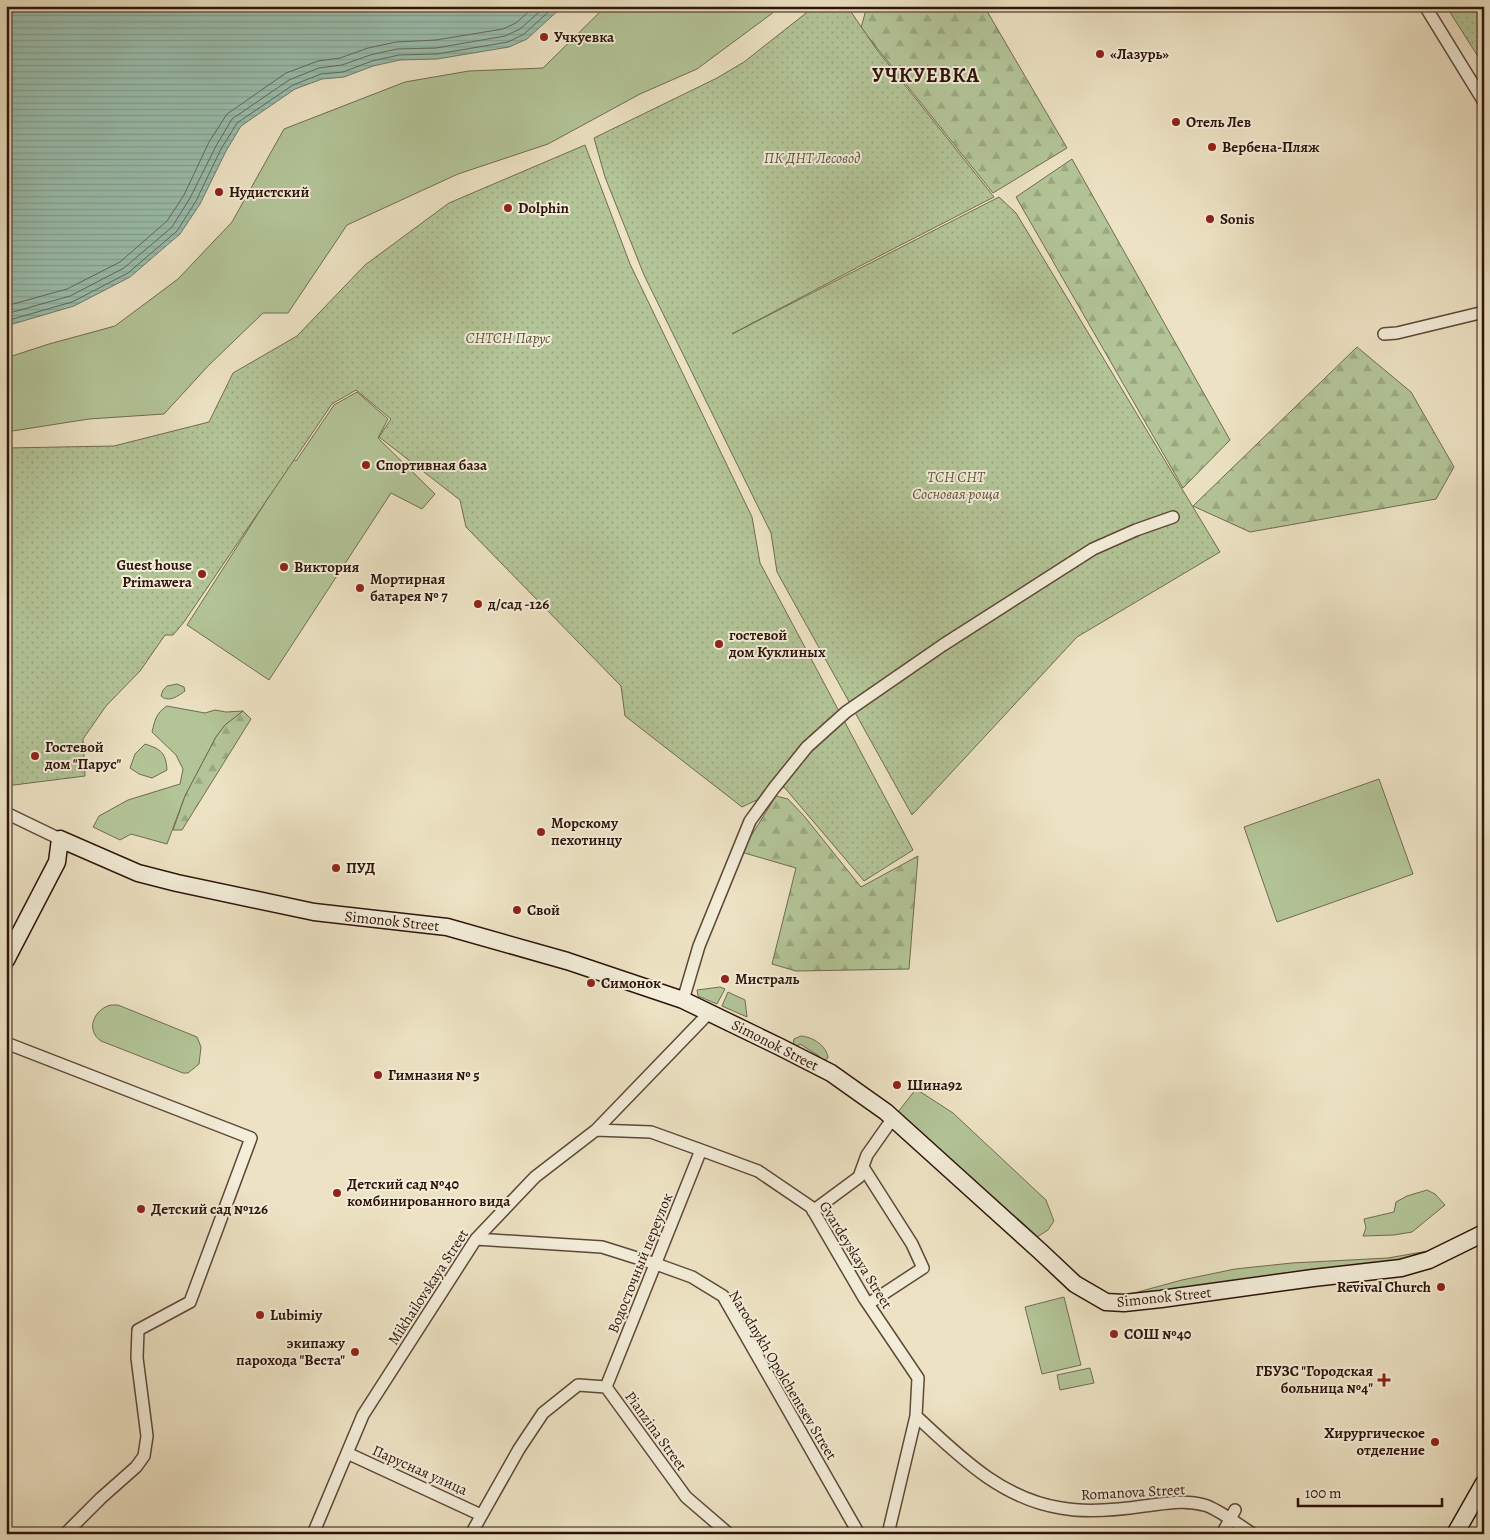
<svg xmlns="http://www.w3.org/2000/svg" width="1490" height="1540" font-family="Alegreya,serif">
	<style>
		.grass { fill: #b3c598; stroke: #706c51 }
		.forest { fill: url(#forest-firs); stroke: #706c51 }
		.park { fill: url(#park-dots); stroke: #706c51 }
		.water { fill: url(#water-rules); stroke: #6f7b6c }
		.lines { fill: none; stroke-linecap: round; stroke-linejoin: round }
		.shore { stroke: #646a5c; stroke-width: 1 }
		.street-casing { stroke: #5e4838; stroke-width: 14 }
		.secondary-casing { stroke: #2e140a; stroke-width: 19 }
		.street { stroke: #f3edd9; stroke-width: 11 }
		.secondary { stroke: #f3edd9; stroke-width: 16 }
		.poi-dot { fill: #8f2418; stroke: #f3edd9; stroke-width: 2 }
		.labels { text-anchor: middle; dominant-baseline: central; stroke-width: 4; stroke-linejoin: round; paint-order: stroke }
		.poi-label { font-size: 15px; font-weight: bold; fill: #2e140a; stroke: #f3edd9; text-anchor: start }
		.park-label { font-size: 15px; font-style: italic; fill: #5d523c; stroke: #f3edd9 }
		.street-label { font-size: 15px; fill: #2e140a; stroke: #f3edd9 }
		.district-label { font-size: 20px; font-weight: bold; letter-spacing: 1px; fill: #2e140a; stroke: #f3edd9 }
	</style>
	<defs>
		<pattern id="forest-firs" width="22" height="20" patternUnits="userSpaceOnUse" patternTransform="scale(1.25)"><rect width="22" height="20" fill="#b3c598"/><path d="M5 1l3.5 6h-7zM16 11l3.5 6h-7z" fill="#9aa882"/></pattern>
		<pattern id="park-dots" width="8" height="8" patternUnits="userSpaceOnUse" patternTransform="scale(1.25)"><rect width="8" height="8" fill="#b3c598"/><path d="M2 2h.1M6 6h.1" fill="none" stroke="#9aa882" stroke-width="1.8" stroke-linecap="round"/></pattern>
		<pattern id="water-rules" width="6" height="5" patternUnits="userSpaceOnUse" patternTransform="scale(1.25)"><rect width="6" height="5" fill="#9abfae"/><path d="M0 2.5h6" fill="none" stroke="#85a394"/></pattern>
	</defs>
	<rect width="100%" height="100%" fill="#ede3c4"/>
	<filter id="stains"><feTurbulence type="fractalNoise" baseFrequency=".004" numOctaves="4"/><feColorMatrix values="0 0 0 0 .2 0 0 0 0 .09 0 0 0 0 .02 0 0 0 .5 -.17"/></filter>
	<radialGradient id="worn" r=".72"><stop offset=".6" stop-color="#630" stop-opacity="0"/><stop offset="1" stop-color="#630" stop-opacity=".3"/></radialGradient>
	<!-- grass -->
	<path class="grass" d="M 606,6 L 782,6 L 697,69 L 640,94 L 548,144 L 458,174 L 347,225 L 288,313 L 263,313 L 208,366 L 164,414 L 89,419 L 6,432 L 6,358 L 49,344 L 115,326 L 178,279 L 232,222 L 284,129 L 405,82 L 469,71 L 543,68 Z
		M 357,392 L 388,419 L 378,438 L 435,494 L 422,509 L 391,493 L 269,680 L 187,625 L 293,459 L 296,461 L 334,405 Z
		M 177,684 L 184,687 L 185,691 C 178,696 169,703 161,696 L 163,690 L 167,686 Z
		M 167,706 L 205,713 L 215,710 L 226,712 L 243,711 L 225,725 L 216,737 L 185,796 L 167,844 L 131,834 L 120,840 L 93,827 L 99,816 L 128,800 L 180,784 L 183,769 L 176,755 L 152,732 C 155,720 156,713 167,706 Z
		M 145,744 C 161,749 166,753 167,770 L 152,778 L 139,774 L 130,768 L 135,754 Z
		M 1379,779 L 1413,874 L 1277,922 L 1244,827 Z
		M 720,987 L 725,989 L 717,1004 L 698,996 L 697,990 Z
		M 728,992 L 745,1000 L 747,1017 L 722,1006 Z
		M 111,1005 L 118,1005 L 197,1037 L 201,1047 L 199,1064 L 188,1073 L 183,1073 L 101,1041 C 85,1030 94,1009 111,1005 Z
		M 801,1036 C 813,1037 827,1046 828,1058 L 823,1061 L 820,1060 L 819,1056 L 800,1044 L 796,1047 L 793,1045 L 794,1039 Z
		M 916,1089 L 953,1113 L 1046,1200 L 1054,1221 L 1048,1230 L 1037,1237 L 898,1112 Z
		M 1427,1190 L 1435,1194 L 1445,1205 L 1412,1232 L 1394,1235 L 1363,1236 L 1366,1228 L 1364,1219 L 1394,1212 L 1396,1202 L 1407,1196 Z
		M 1475,1229 L 1429,1258 L 1315,1269 L 1123,1296 L 1182,1280 L 1235,1269 L 1292,1263 L 1388,1258 L 1428,1251 Z
		M 1064,1297 L 1081,1365 L 1042,1374 L 1025,1307 Z
		M 1090,1368 L 1094,1383 L 1060,1390 L 1057,1375 Z"/>
	<!-- forest -->
	<path class="forest" d="M 867,6 L 984,6 L 1067,148 L 993,193 L 861,28 Z
		M 1072,159 L 1230,440 L 1183,488 L 1016,197 Z
		M 1357,347 L 1411,392 L 1454,467 L 1436,499 L 1250,532 L 1193,506 Z
		M 243,711 L 251,719 L 182,830 L 173,830 L 185,796 L 216,737 L 225,725 Z
		M 776,796 L 788,799 L 804,816 L 861,887 L 918,856 L 909,969 L 796,971 L 772,964 L 796,868 L 741,852 Z"/>
	<!-- park -->
	<path class="park" d="M 815,6 L 847,6 L 877,50 L 994,197 L 862,265 L 732,334 L 999,197 L 1016,213 L 1220,552 L 1077,637 L 912,815 L 777,572 L 771,533 L 644,275 L 605,177 L 594,138 L 717,78 L 744,62 Z
		M 1446,6 L 1484,6 L 1484,66 Z
		M 585,145 L 630,264 L 752,517 L 760,563 L 913,850 L 864,881 L 784,787 L 742,807 L 625,716 L 621,686 L 466,527 L 460,500 L 379,437 L 391,419 L 356,390 L 332,404 L 184,622 L 173,635 L 165,635 L 140,671 L 106,706 L 83,739 L 85,776 L 6,786 L 6,448 L 114,446 L 209,422 L 233,373 L 297,336 L 365,265 L 449,203 Z"/>
	<!-- water -->
	<path class="water" d="M 6,6 L 563,6 L 527,39 L 509,47 L 437,59 L 400,60 L 373,66 L 344,77 L 322,79 L 295,89 L 241,126 L 226,151 L 200,204 L 180,234 L 130,277 L 74,306 L 6,326 Z"/>
	<g class="lines">
		<!-- shore -->
		<path class="shore" d="M 6,306 L 67,289 L 120,262 L 167,221 L 184,195 L 209,142 L 227,114 L 286,73 L 318,61 L 340,58 L 368,48 L 396,42 L 436,40 L 503,29 L 516,23 L 535,6
			M 6,314 L 70,296 L 124,268 L 172,227 L 190,198 L 216,146 L 232,119 L 289,80 L 319,68 L 342,65 L 370,55 L 397,49 L 436,48 L 505,36 L 520,29 L 546,6
			M 6,321 L 72,302 L 128,273 L 177,231 L 196,201 L 221,149 L 237,123 L 293,85 L 321,74 L 343,72 L 372,61 L 399,55 L 437,54 L 508,42 L 524,34 L 555,6"/>
		<!-- street casing -->
		<g class="street-casing">
			<path id="street" d="M 1425,6 L 1484,102
				M 1384,334 L 1397,333 L 1484,312
				M 6,813 L 60,839
				M 683,1000 L 699,946 L 750,821 L 774,788 L 807,747 L 846,712 L 943,645 L 1093,549 L 1136,530 L 1173,517
				M 6,1043 L 251,1138 L 190,1302 L 138,1330 L 137,1358 L 147,1436 L 144,1456 L 136,1467 L 101,1498 L 65,1534
				M 596,1130 L 651,1132 L 701,1150 L 758,1171 L 811,1207 L 864,1298 L 918,1378 L 916,1416 L 888,1534
				M 863,1167 L 912,1244 L 923,1268 L 868,1304
				M 813,1211 L 859,1177 L 867,1155 L 893,1118
				M 476,1239 L 602,1247 L 656,1264 L 692,1277 L 723,1296 L 859,1534
				M 606,1387 L 701,1150
				M 916,1416 C 958,1455 1001,1499 1061,1508 C 1088,1513 1117,1510 1144,1506 C 1163,1504 1184,1499 1204,1505 C 1217,1508 1240,1526 1253,1534
				M 347,1453 L 481,1515
				M 313,1534 L 363,1415 L 476,1239 L 535,1177 L 596,1130 L 709,1013
				M 471,1534 L 519,1449 L 543,1413 L 578,1385 L 606,1387 L 686,1497 L 729,1534
				M 1222,1534 L 1235,1510"/>
		</g>
		<!-- secondary casing -->
		<g class="secondary-casing">
			<path id="secondary" d="M 6,960 L 57,862 L 60,839 L 138,873 L 177,883 L 314,912 L 447,927 L 567,961 L 683,1000 L 780,1047 L 831,1073 L 886,1112 L 1041,1252 L 1075,1284 L 1106,1302 L 1124,1303 L 1161,1299 L 1313,1278 L 1401,1268 L 1429,1260 L 1484,1233
				M 1455,1534 L 1484,1483"/>
		</g>
		<!-- street -->
		<use href="#street" class="street"/>
		<!-- secondary -->
		<use href="#secondary" class="secondary"/>
	</g>
	<!-- markers -->
	<g class="poi-dot">
		<circle cx="544" cy="37" r="5"/>
		<circle cx="1100" cy="54" r="5"/>
		<circle cx="1176" cy="122" r="5"/>
		<circle cx="1212" cy="147" r="5"/>
		<circle cx="219" cy="192" r="5"/>
		<circle cx="508" cy="208" r="5"/>
		<circle cx="1210" cy="219" r="5"/>
		<circle cx="366" cy="465" r="5"/>
		<circle cx="284" cy="567" r="5"/>
		<circle cx="202" cy="574" r="5"/>
		<circle cx="360" cy="588" r="5"/>
		<circle cx="478" cy="604" r="5"/>
		<circle cx="719" cy="644" r="5"/>
		<circle cx="35" cy="756" r="5"/>
		<circle cx="541" cy="832" r="5"/>
		<circle cx="336" cy="868" r="5"/>
		<circle cx="517" cy="910" r="5"/>
		<circle cx="725" cy="979" r="5"/>
		<circle cx="591" cy="983" r="5"/>
		<circle cx="378" cy="1075" r="5"/>
		<circle cx="897" cy="1085" r="5"/>
		<circle cx="337" cy="1193" r="5"/>
		<circle cx="141" cy="1209" r="5"/>
		<circle cx="1441" cy="1287" r="5"/>
		<circle cx="260" cy="1315" r="5"/>
		<circle cx="1114" cy="1334" r="5"/>
		<circle cx="355" cy="1352" r="5"/>
		<path d="M1381.5 1372.5h5v5h5v5h-5v5h-5v-5h-5v-5h5z"/>
		<circle cx="1435" cy="1442" r="5"/>
	</g>
	<g class="labels">
		<!-- poi labels -->
		<g class="poi-label">
			<text x="554" y="37">Учкуевка</text>
			<text x="1110" y="54">«Лазурь»</text>
			<text x="1186" y="122">Отель Лев</text>
			<text x="1222" y="147">Вербена-Пляж</text>
			<text x="229" y="192">Нудистский</text>
			<text x="518" y="208">Dolphin</text>
			<text x="1220" y="219">Sonis</text>
			<text x="376" y="465">Спортивная база</text>
			<text x="192" y="565" text-anchor="end">Guest house<tspan x="192" dy="17">Primawera</tspan></text>
			<text x="294" y="567">Виктория</text>
			<text x="370" y="579">Мортирная<tspan x="370" dy="17">батарея № 7</tspan></text>
			<text x="488" y="604">д/сад -126</text>
			<text x="729" y="635">гостевой<tspan x="729" dy="17">дом Куклиных</tspan></text>
			<text x="45" y="747">Гостевой<tspan x="45" dy="17">дом "Парус"</tspan></text>
			<text x="551" y="823">Морскому<tspan x="551" dy="17">пехотинцу</tspan></text>
			<text x="346" y="868">ПУД</text>
			<text x="527" y="910">Свой</text>
			<text x="735" y="979">Мистраль</text>
			<text x="601" y="983">Симонок</text>
			<text x="388" y="1075">Гимназия № 5</text>
			<text x="907" y="1085">Шина92</text>
			<text x="347" y="1184">Детский сад №40<tspan x="347" dy="17">комбинированного вида</tspan></text>
			<text x="151" y="1209">Детский сад №126</text>
			<text x="1431" y="1287" text-anchor="end">Revival Church</text>
			<text x="270" y="1315">Lubimiy</text>
			<text x="1124" y="1334">СОШ №40</text>
			<text x="345" y="1343" text-anchor="end">экипажу<tspan x="345" dy="17">парохода "Веста"</tspan></text>
			<text x="1373" y="1371" text-anchor="end">ГБУЗС "Городская<tspan x="1373" dy="17">больница №4"</tspan></text>
			<text x="1425" y="1433" text-anchor="end">Хирургическое<tspan x="1425" dy="17">отделение</tspan></text>
		</g>
		<!-- park labels -->
		<g class="park-label">
			<text x="812" y="158">ПК ДНТ Лесовод</text>
			<text x="508" y="338">СНТСН Парус</text>
			<text x="956" y="477">ТСН СНТ<tspan x="956" dy="17">Сосновая роща</tspan></text>
		</g>
		<!-- street labels -->
		<g class="street-label">
			<text transform="translate(392 921) rotate(6)">Simonok Street</text>
			<text transform="translate(775 1045) rotate(27)">Simonok Street</text>
			<text transform="translate(856 1255) rotate(58)">Gvardeyskaya Street</text>
			<text transform="translate(640 1263) rotate(-68)">Водосточный переулок</text>
			<text transform="translate(428 1287) rotate(-57)">Mikhailovskaya Street</text>
			<text transform="translate(1164 1297) rotate(-6)">Simonok Street</text>
			<text transform="translate(783 1375) rotate(59)">Narodnykh Opolchentsev Street</text>
			<text transform="translate(656 1431) rotate(54)">Pianzina Street</text>
			<text transform="translate(420 1470) rotate(24)">Парусная улица</text>
			<text transform="translate(1133 1492) rotate(-3)">Romanova Street</text>
		</g>
		<!-- district labels -->
		<g class="district-label">
			<text x="926" y="75">УЧКУЕВКА</text>
		</g>
	</g>
	<!-- margin -->
	<rect width="1490" height="1540" fill="none" stroke="#ede3c4" stroke-width="25"/>
	<rect x="8" y="8" width="1475" height="1525" fill="none" stroke="#2e140a" stroke-width="2.5"/>
	<rect x="12" y="12" width="1465" height="1515" fill="none" stroke="#2e140a"/>
	<!-- scale -->
	<path d="M1298 1498v8h144v-8" fill="none" stroke="#2e140a" stroke-width="2.5"/>
	<text x="1305" y="1498" font-size="15" fill="#2e140a" stroke="#f3edd9" stroke-width="4" paint-order="stroke">100 m</text>
	<rect width="100%" height="100%" filter="url(#stains)"/>
	<rect width="100%" height="100%" fill="url(#worn)"/>
</svg>
